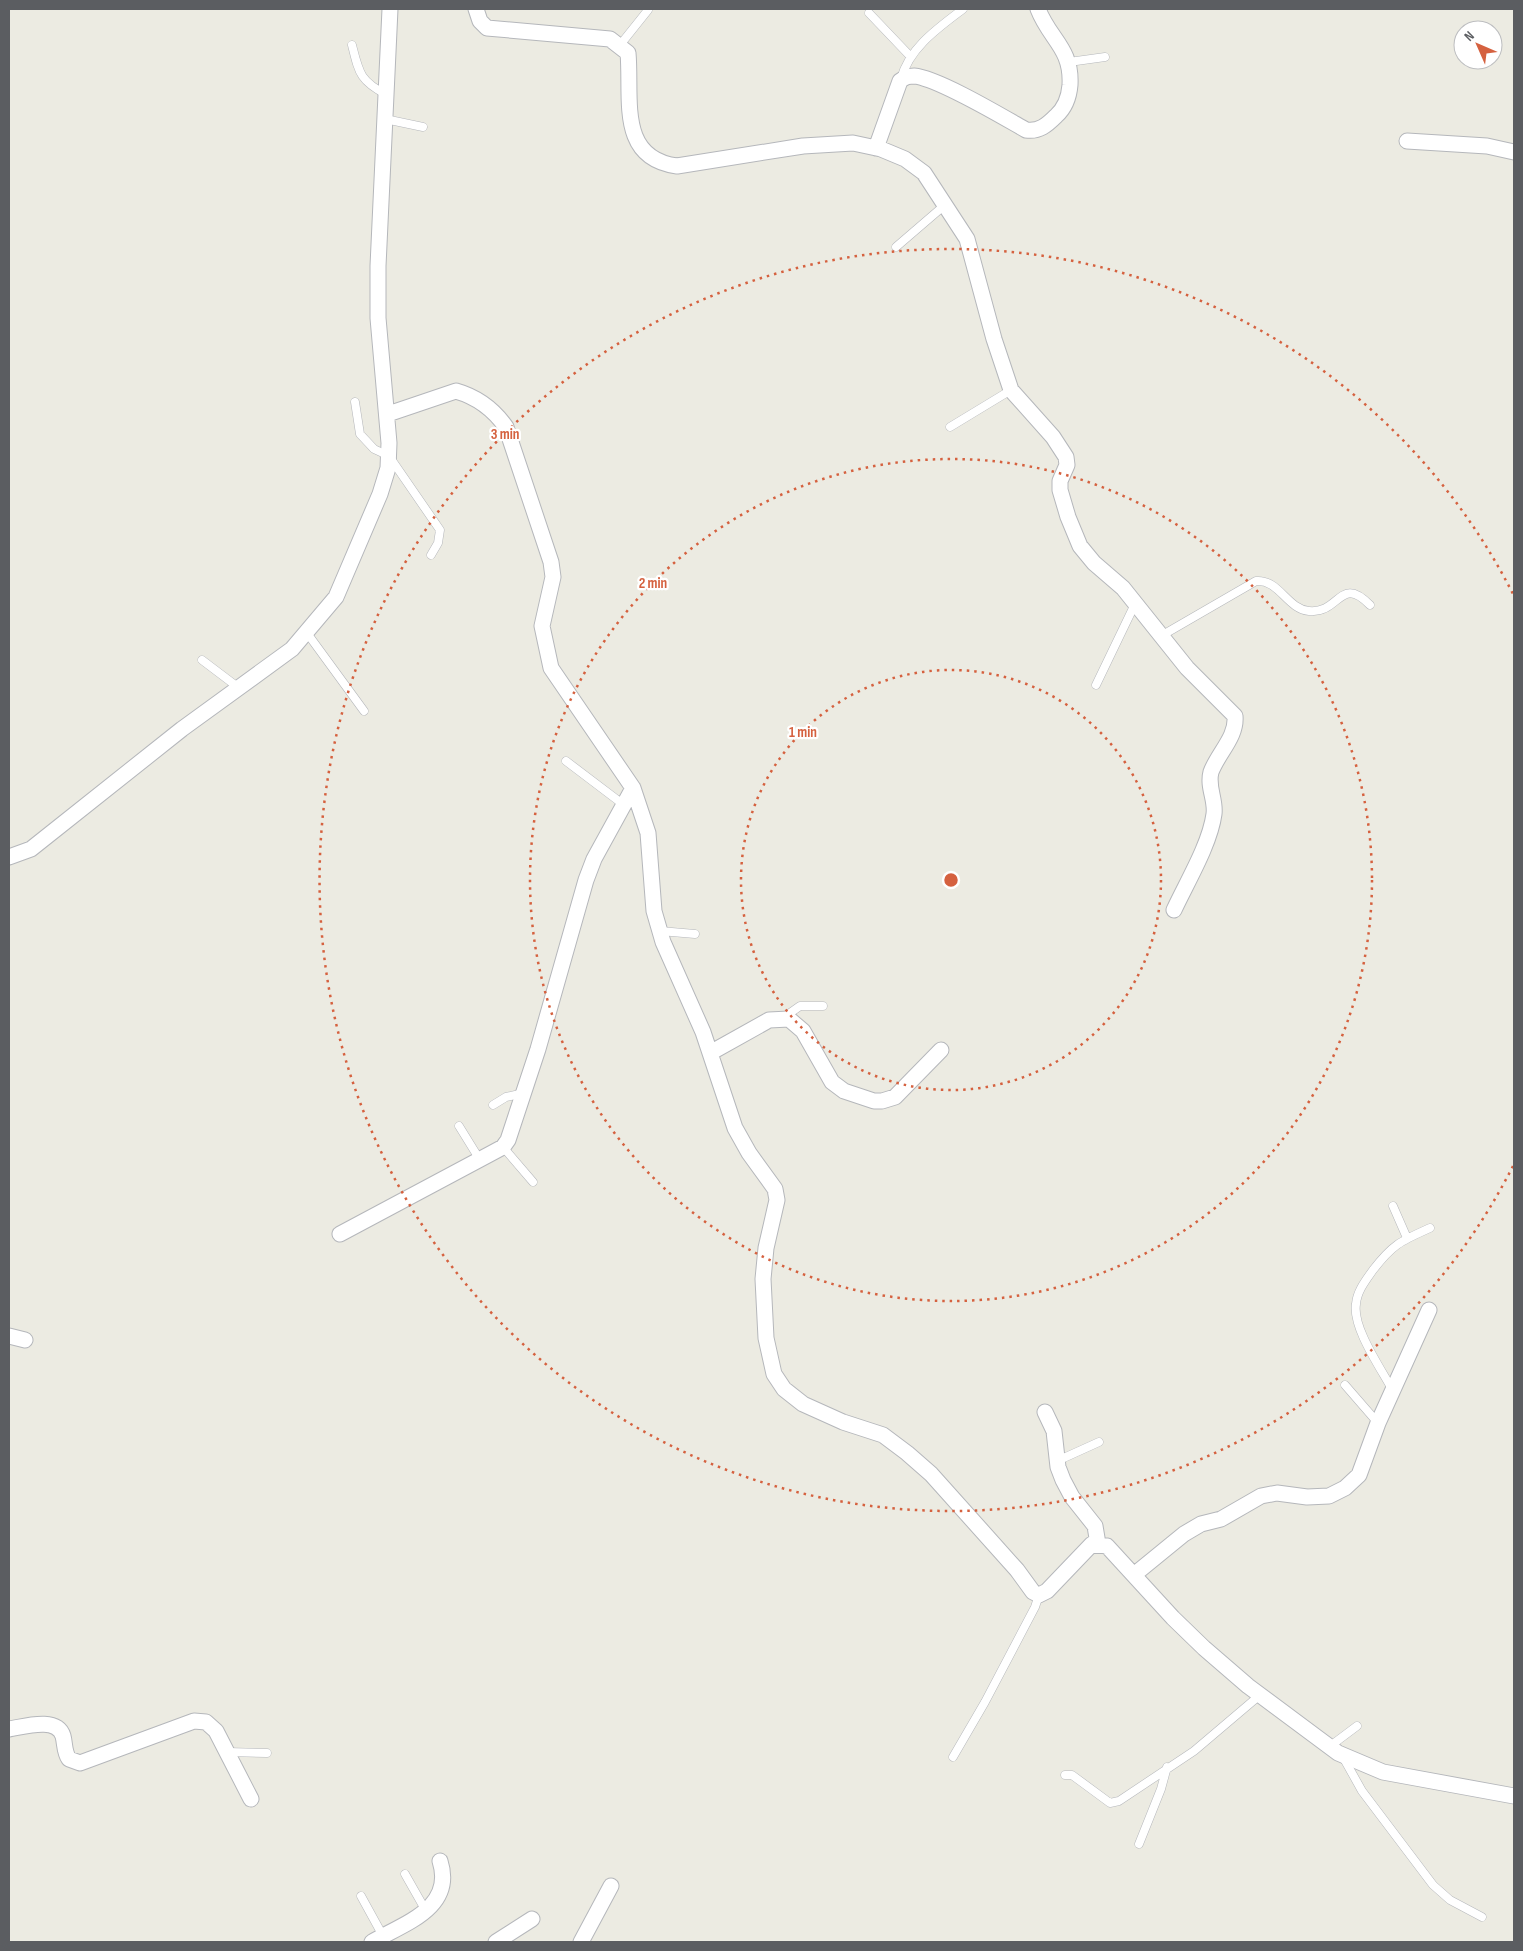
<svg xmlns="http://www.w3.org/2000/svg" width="1523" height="1951" font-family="'Sofia Sans Condensed',sans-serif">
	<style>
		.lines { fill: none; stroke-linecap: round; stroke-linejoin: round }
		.service-casing { stroke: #b5b7bb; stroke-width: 9 }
		.minor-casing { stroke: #b5b7bb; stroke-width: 17 }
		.service { stroke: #fff; stroke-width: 8 }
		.minor { stroke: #fff; stroke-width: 15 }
		.ring { fill: none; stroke: #d5613f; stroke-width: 2.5; stroke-dasharray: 2.5 5 }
		.centre { fill: #d5613f; stroke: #fff; stroke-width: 2.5 }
		.ring-label { font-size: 15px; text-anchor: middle; font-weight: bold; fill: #d5613f; stroke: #fff; stroke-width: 4.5; stroke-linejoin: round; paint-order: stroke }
	</style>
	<rect width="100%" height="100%" fill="#ecebe2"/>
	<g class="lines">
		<!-- service casing -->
		<g class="service-casing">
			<path id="service" d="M 869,13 L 910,56
				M 352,45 C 359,73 360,81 387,95
				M 620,45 L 648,10
				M 1069,62 L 1105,57
				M 901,79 C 909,48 938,28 963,9
				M 385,119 L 423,127
				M 896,247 L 946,204
				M 355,402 L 360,434 L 374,449 L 389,456 L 440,530 L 438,543 L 431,555
				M 950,427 L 1011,390
				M 307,633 L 364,711
				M 1161,636 L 1256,581 C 1279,579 1287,609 1309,611 C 1340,614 1340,574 1370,605
				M 202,660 L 239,688
				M 1096,685 L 1135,604
				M 566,761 L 624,805
				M 660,931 L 695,934
				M 783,1018 L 800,1006 L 823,1006
				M 493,1105 L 506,1097 L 524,1093
				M 459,1126 L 480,1160
				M 503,1147 L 533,1182
				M 1393,1206 L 1407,1238
				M 1345,1385 L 1378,1423
				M 1393,1391 C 1382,1370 1352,1328 1356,1304 C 1357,1291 1366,1280 1373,1270 C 1393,1244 1401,1241 1430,1228
				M 1057,1461 L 1099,1442
				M 1329,1747 L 1357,1726
				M 227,1752 L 267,1753
				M 953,1757 L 985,1702 L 1035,1607 L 1039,1595
				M 1343,1757 L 1362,1791 L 1433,1885 L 1450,1900 L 1482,1917
				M 1065,1775 L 1072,1775 L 1110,1803 L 1119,1801 L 1194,1751 L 1260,1695
				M 1139,1844 L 1161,1789 L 1167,1767
				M 405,1874 L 426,1911
				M 361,1896 L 383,1936"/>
		</g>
		<!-- minor casing -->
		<g class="minor-casing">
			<path id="minor" d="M 476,9 L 480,21 L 487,28 L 610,39 L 628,53 C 632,98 617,158 677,166 L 803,146 L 853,143 L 881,149 L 905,159 L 924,173 L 967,239 L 994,339 L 1011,390 L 1053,437 L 1066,457 L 1067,465 L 1060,481 L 1060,490 L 1068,517 L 1080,546 L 1094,563 L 1123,588 L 1187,668 L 1235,716 C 1237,737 1218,753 1211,772 C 1207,787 1216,800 1214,814 C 1210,844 1187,882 1174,910
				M 1407,141 L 1487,146 L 1514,152
				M 876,148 L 900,81 C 905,77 908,76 914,76 C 938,78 1003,117 1026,130 C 1039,132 1047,125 1056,116 C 1065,108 1069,97 1070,85 C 1072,48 1050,40 1038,9
				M 388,414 L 456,391 C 477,397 494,410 506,427 L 551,562 L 553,577 L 542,626 L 551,668 L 633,788 L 648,833 L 654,911 L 663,942 L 703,1032 L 735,1128 L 749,1153 L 775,1189 L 777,1200 L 766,1248 L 763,1279 L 766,1338 L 774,1374 L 784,1389 L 803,1404 L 843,1422 L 883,1435 L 907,1453 L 931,1474 L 1017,1570 L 1033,1592 L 1039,1595 L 1047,1591 L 1092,1544 L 1107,1546 L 1173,1618 L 1204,1648 L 1248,1686 L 1338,1753 L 1383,1772 L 1514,1796
				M 9,857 L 31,849 L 182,729 L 292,649 L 336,597 L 380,494 L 388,468 L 389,443 L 378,318 L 378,266 L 390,9
				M 710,1053 L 769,1020 L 789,1019 L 803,1031 L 832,1082 L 844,1091 L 874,1101 L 882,1101 L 895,1097 L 941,1050
				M 340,1234 L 490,1154 L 503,1147 L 508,1140 L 538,1049 L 586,880 L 594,859 L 633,788
				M 9,1336 L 25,1340
				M 1045,1412 L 1054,1431 L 1058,1467 L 1063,1480 L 1072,1497 L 1095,1526 L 1098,1544
				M 1135,1574 L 1184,1534 L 1201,1524 L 1221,1519 L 1261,1496 L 1277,1493 L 1307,1497 L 1329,1496 L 1345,1488 L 1359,1475 L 1378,1423 L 1429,1310
				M 9,1729 C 23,1727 57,1716 63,1736 C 65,1743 64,1752 69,1759 L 80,1763 L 194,1721 L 206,1722 L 216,1731 L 251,1799
				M 372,1942 C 405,1923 455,1908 440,1861
				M 496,1942 L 532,1919
				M 581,1942 L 611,1886"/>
		</g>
		<!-- service -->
		<use href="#service" class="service"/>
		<!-- minor -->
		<use href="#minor" class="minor"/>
	</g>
	<!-- distance rings -->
	<g class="ring">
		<circle cx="951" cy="880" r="210"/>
		<circle cx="951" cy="880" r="421"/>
		<path d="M1513 1166A631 631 0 1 1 1513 594"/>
	</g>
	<circle cx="951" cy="880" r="8" class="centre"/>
	<g class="ring-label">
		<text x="505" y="439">3 min</text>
		<text x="653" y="588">2 min</text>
		<text x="803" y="737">1 min</text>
	</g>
	<!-- border -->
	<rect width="1523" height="1951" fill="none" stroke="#5b5d61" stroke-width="20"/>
	<!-- north arrow -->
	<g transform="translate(1478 45) rotate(315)"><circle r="24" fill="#ffffff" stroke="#bdbec0"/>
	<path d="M0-4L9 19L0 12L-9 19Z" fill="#d5613f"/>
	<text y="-8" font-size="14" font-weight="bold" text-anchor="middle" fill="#5b5d61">N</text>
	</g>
</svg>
